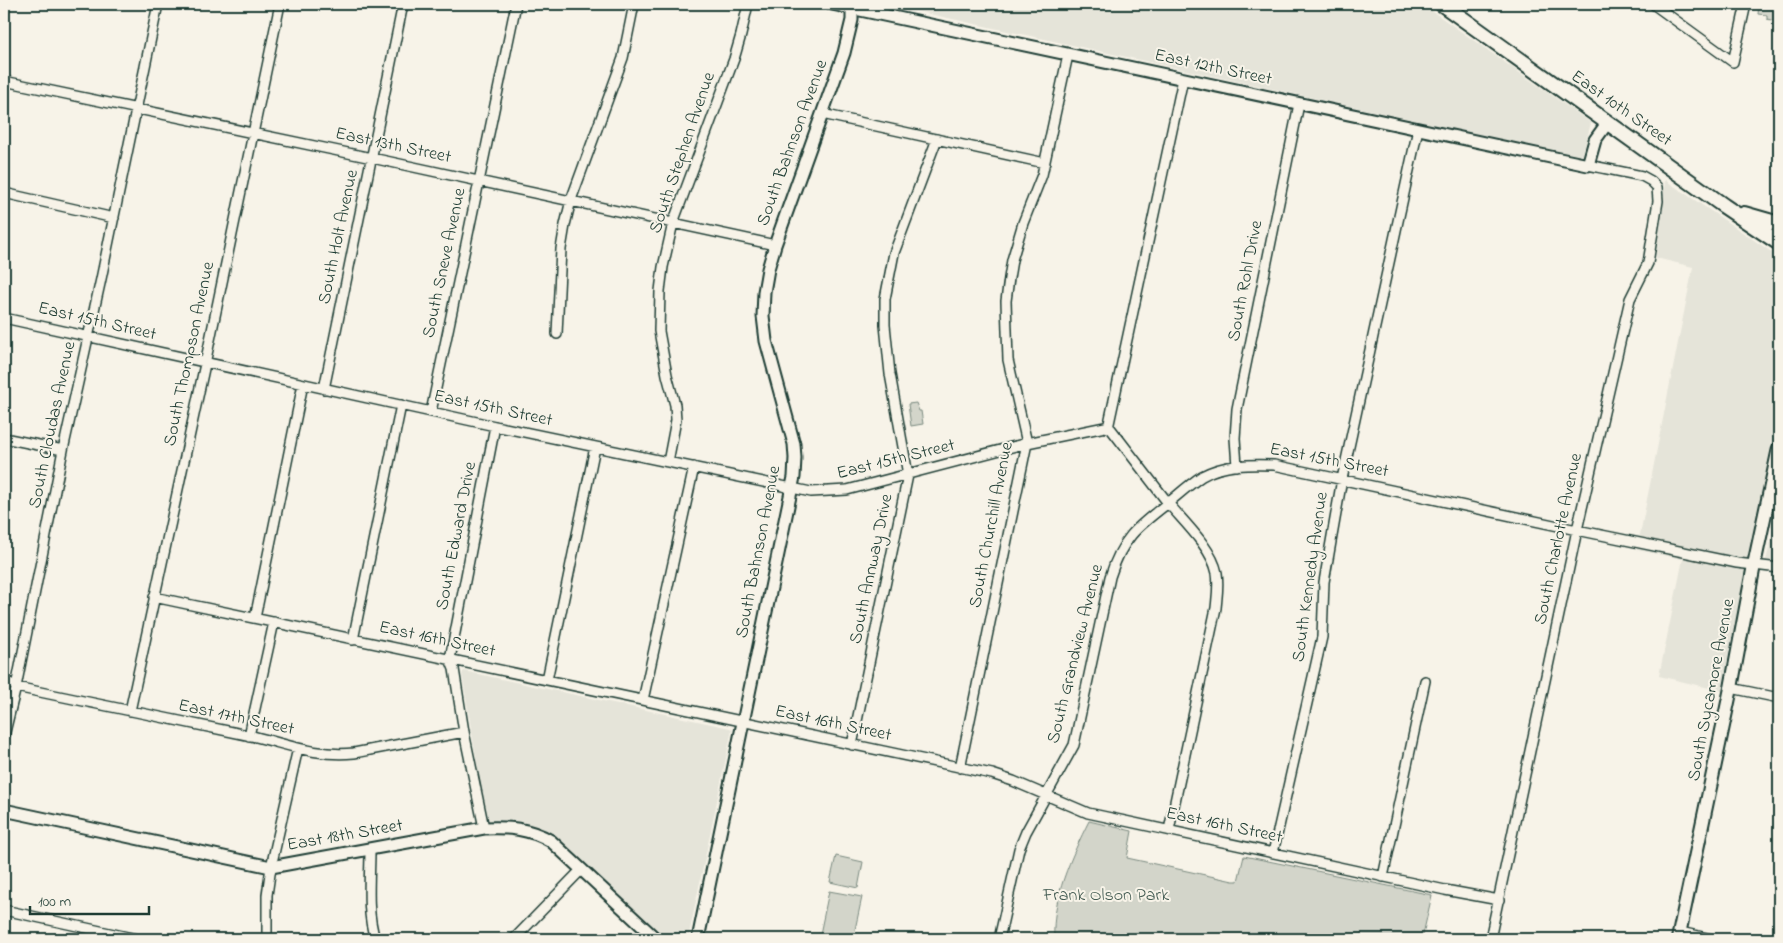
<svg xmlns="http://www.w3.org/2000/svg" width="1783" height="943" font-family="'Indie Flower',sans-serif">
	<style>
		.built { fill: #e5e4d9 }
		.green { fill: #d3d5ca; stroke: #79897f }
		.lines { fill: none; stroke-linecap: round; stroke-linejoin: round }
		.minor-casing { stroke: #1f3d34; stroke-width: 12 }
		.tertiary-casing { stroke: #1f3d34; stroke-width: 15 }
		.secondary-casing { stroke: #1f3d34; stroke-width: 16 }
		.primary-casing { stroke: #1f3d34; stroke-width: 18 }
		.minor { stroke: #f7f3e8; stroke-width: 9 }
		.tertiary { stroke: #f7f3e8; stroke-width: 11 }
		.secondary { stroke: #f7f3e8; stroke-width: 12 }
		.primary { stroke: #f7f3e8; stroke-width: 14 }
		.labels { text-anchor: middle; dominant-baseline: central; stroke-width: 4; stroke-linejoin: round; paint-order: stroke }
		.street-label { font-size: 18px; fill: #1f3d34; stroke: #f7f3e8 }
		.park-label { font-size: 18px; fill: #435b52; stroke: #f7f3e8 }
	</style>
	<rect width="100%" height="100%" fill="#f7f3e8"/>
	<filter id="ink" filterUnits="userSpaceOnUse"><feTurbulence type="fractalNoise" baseFrequency=".02" numOctaves="2"/><feDisplacementMap in="SourceGraphic" scale="10" xChannelSelector="R" yChannelSelector="G"/><feConvolveMatrix kernelMatrix="1 2 1 2 8 2 1 2 1" color-interpolation-filters="sRGB"/></filter>
	<g filter="url(#ink)">
		<!-- built -->
		<path class="built" d="M 899,4 L 1422,4 L 1591,123 L 1582,157 L 898,7 Z
			M 1665,180 L 1779,257 L 1779,405 L 1722,691 L 1659,676 L 1683,559 L 1637,550 L 1693,267 L 1656,258 Z
			M 1779,510 L 1779,563 L 1766,560 Z
			M 464,671 L 730,728 L 732,730 L 688,939 L 663,939 L 653,932 L 547,834 L 534,826 L 522,822 L 510,820 L 491,820 L 486,818 L 462,674 Z"/>
		<!-- green -->
		<path class="green" d="M 1759,4 L 1779,10 L 1779,22 L 1767,19 L 1767,15 L 1758,14 Z
			M 916,403 L 919,411 L 921,411 L 923,424 L 911,426 L 908,404 Z
			M 1089,821 L 1132,831 L 1127,858 L 1233,881 L 1238,881 L 1244,856 L 1432,895 L 1422,939 L 1054,939 C 1052,898 1071,857 1089,821 Z
			M 836,856 L 863,862 L 858,888 L 830,882 Z
			M 829,891 L 862,897 L 853,939 L 819,939 Z"/>
		<g class="lines">
			<!-- minor casing -->
			<g class="minor-casing">
				<path id="minor" d="M 1653,4 L 1733,62 L 1746,4
					M 4,81 L 372,158 L 775,245
					M 822,114 L 1045,163
					M 4,193 L 114,218
					M 4,318 L 495,426 L 811,492 L 847,490 L 1027,443 L 1105,427 L 1111,429 L 1168,503 C 1179,494 1190,484 1202,476 C 1223,464 1251,464 1274,465 L 1577,530 L 1737,563 L 1779,568
					M 557,334 L 561,249 L 565,225 L 571,200 L 623,58 L 634,4
					M 324,389 L 403,4
					M 431,412 L 516,4
					M 1108,428 L 1183,79
					M 4,438 L 63,450
					M 668,462 L 676,420 L 675,405 L 667,375 L 659,331 L 660,291 L 663,267 L 673,223 L 734,59 L 741,35 L 748,4
					M 1237,466 L 1235,438 L 1237,409 L 1299,104
					M 154,597 L 992,774 L 1013,781 L 1088,813 L 1445,890 L 1499,900
					M 255,618 L 303,384
					M 353,640 L 401,405
					M 4,680 L 16,687 C 92,703 170,719 247,735 C 285,743 314,757 354,753 L 464,732
					M 547,680 L 595,447
					M 1731,688 L 1779,698
					M 643,700 L 694,467
					M 130,711 L 205,364 L 280,4
					M 4,736 L 16,687 L 63,450 L 101,279 L 158,4
					M 249,736 L 274,622
					M 852,745 L 908,475 L 890,374 L 885,325 L 885,299 L 894,253 L 937,139
					M 960,768 L 1027,443 L 1008,360 L 1006,301 L 1009,278 L 1012,260 L 1023,223 L 1042,175 L 1068,55
					M 484,828 L 464,732 L 454,669 L 450,659 L 495,426
					M 370,850 C 370,879 366,911 375,939
					M 1273,853 L 1322,637 L 1324,582 L 1342,479 L 1418,129
					M 1383,877 L 1425,681
					M 4,910 L 137,939
					M 1680,932 L 1712,939
					M 267,939 L 267,895 L 271,867 L 298,748
					M 514,939 L 582,869
					M 999,939 L 1019,849 L 1026,832 L 1074,745 L 1110,577 C 1122,538 1137,527 1168,503 C 1184,522 1212,548 1217,573 C 1219,585 1217,597 1216,608 L 1169,830
					M 1490,939 L 1577,530 L 1630,299 L 1648,263 L 1658,201 L 1657,187 L 1651,181 L 1642,176 L 1588,165"/>
			</g>
			<!-- tertiary casing -->
			<g class="tertiary-casing">
				<path id="tertiary" d="M 832,4 L 1588,165 L 1595,140 L 1608,122
					M 4,810 L 271,867 L 484,828 C 508,827 529,828 551,841 L 656,939
					M 698,939 L 794,477 L 795,458 L 794,444 L 766,341 L 763,316 L 764,292 L 768,269 L 775,245 L 844,53 L 852,20 L 852,4"/>
			</g>
			<!-- secondary casing -->
			<g class="secondary-casing">
				<path id="secondary" d="M 1678,939 L 1731,688 L 1754,565 L 1779,448"/>
			</g>
			<!-- primary casing -->
			<g class="primary-casing">
				<path id="primary" d="M 1442,4 L 1724,206 L 1779,243
					M 1744,214 L 1779,224"/>
			</g>
			<!-- minor -->
			<use href="#minor" class="minor"/>
			<!-- tertiary -->
			<use href="#tertiary" class="tertiary"/>
			<!-- secondary -->
			<use href="#secondary" class="secondary"/>
			<!-- primary -->
			<use href="#primary" class="primary"/>
		</g>
	</g>
	<g class="labels">
		<!-- street labels -->
		<g class="street-label">
			<text transform="translate(1213 68) rotate(12)">East 12th Street</text>
			<text transform="translate(1621 109) rotate(35)">East 10th Street</text>
			<text transform="translate(793 143) rotate(-70)">South Bahnson Avenue</text>
			<text transform="translate(393 146) rotate(12)">East 13th Street</text>
			<text transform="translate(683 153) rotate(-71)">South Stephen Avenue</text>
			<text transform="translate(339 237) rotate(-78)">South Holt Avenue</text>
			<text transform="translate(445 263) rotate(-78)">South Sneve Avenue</text>
			<text transform="translate(1246 281) rotate(-79)">South Rohl Drive</text>
			<text transform="translate(97 322) rotate(13)">East 15th Street</text>
			<text transform="translate(190 354) rotate(-78)">South Thompson Avenue</text>
			<text transform="translate(493 409) rotate(12)">East 15th Street</text>
			<text transform="translate(53 425) rotate(-78)">South Cloudas Avenue</text>
			<text transform="translate(896 460) rotate(-14)">East 15th Street</text>
			<text transform="translate(1329 461) rotate(11)">East 15th Street</text>
			<text transform="translate(992 525) rotate(-79)">South Churchill Avenue</text>
			<text transform="translate(457 536) rotate(-79)">South Edward Drive</text>
			<text transform="translate(1559 539) rotate(-78)">South Charlotte Avenue</text>
			<text transform="translate(759 552) rotate(-79)">South Bahnson Avenue</text>
			<text transform="translate(872 569) rotate(-78)">South Annway Drive</text>
			<text transform="translate(1311 577) rotate(-82)">South Kennedy Avenue</text>
			<text transform="translate(437 640) rotate(12)">East 16th Street</text>
			<text transform="translate(1076 654) rotate(-76)">South Grandview Avenue</text>
			<text transform="translate(1712 690) rotate(-79)">South Sycamore Avenue</text>
			<text transform="translate(236 718) rotate(12)">East 17th Street</text>
			<text transform="translate(833 724) rotate(12)">East 16th Street</text>
			<text transform="translate(1224 826) rotate(12)">East 16th Street</text>
			<text transform="translate(345 836) rotate(-10)">East 18th Street</text>
		</g>
		<!-- park labels -->
		<g class="park-label">
			<text x="1106" y="896">Frank Olson Park</text>
		</g>
	</g>
	<!-- margin -->
	<rect width="1783" height="943" fill="none" stroke="#f7f3e8" stroke-width="20"/>
	<rect x="10" y="10" width="1763" height="923" fill="none" stroke="#1f3d34" stroke-width="2" filter="url(#ink)"/>
	<!-- scale -->
	<path d="M30 906v8h119v-8" fill="none" stroke="#1f3d34" stroke-width="2.5"/>
	<text x="38" y="906" font-size="15" fill="#1f3d34" stroke="#f7f3e8" stroke-width="4" paint-order="stroke">100 m</text>
</svg>
